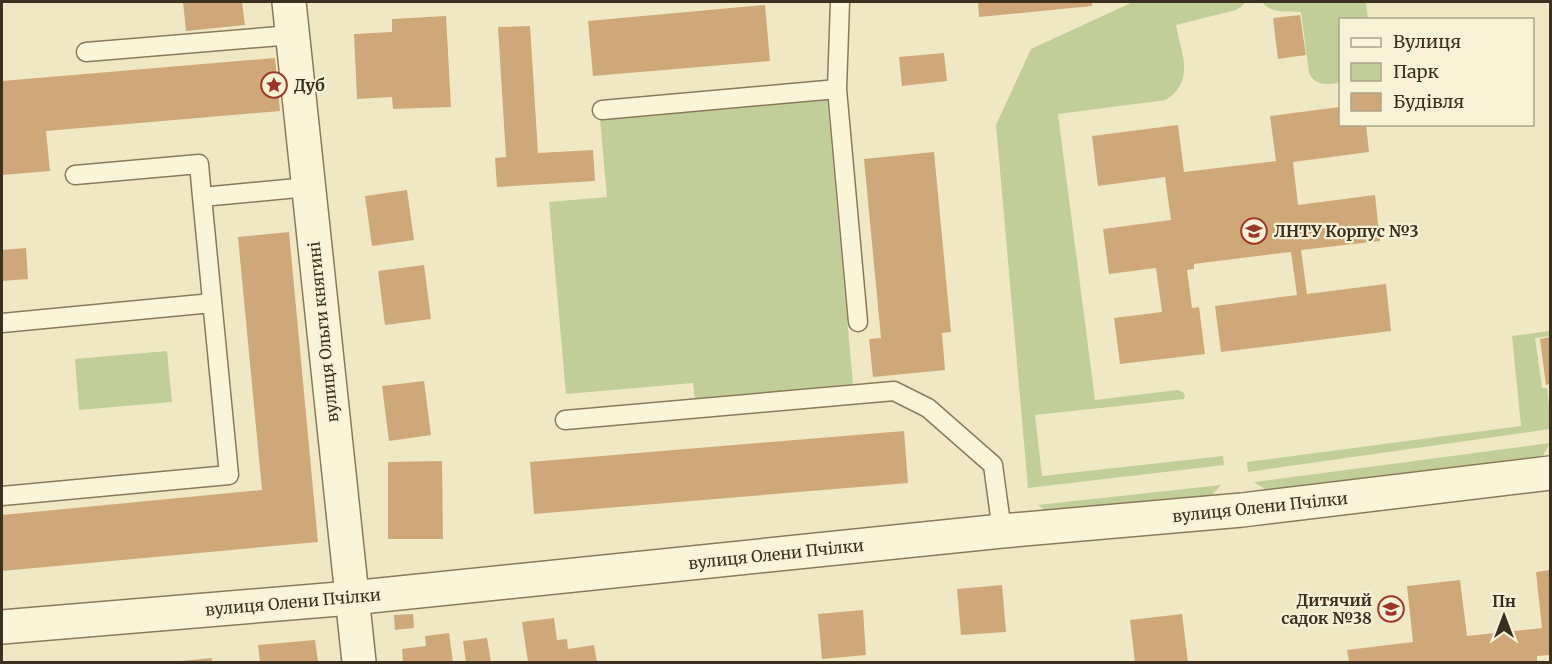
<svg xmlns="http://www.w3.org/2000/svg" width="1552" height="664" font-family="Merriweather,serif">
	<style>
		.green { fill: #c1ce99 }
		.building { fill: #cfa87a }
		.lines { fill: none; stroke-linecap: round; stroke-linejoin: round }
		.service-casing { stroke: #8b7a5a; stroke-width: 21 }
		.minor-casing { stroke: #8b7a5a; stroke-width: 36 }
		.tertiary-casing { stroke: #8b7a5a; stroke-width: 36 }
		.service { stroke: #faf4d9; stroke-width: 18 }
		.minor { stroke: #faf4d9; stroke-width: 33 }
		.tertiary { stroke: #faf4d9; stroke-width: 33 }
		.labels { text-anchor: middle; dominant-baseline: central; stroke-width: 4.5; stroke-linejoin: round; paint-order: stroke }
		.poi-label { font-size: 16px; font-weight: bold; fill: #3b301f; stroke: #f7f1d5; text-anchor: start }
		.street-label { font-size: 16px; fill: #3b301f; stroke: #f7f1d5 }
	</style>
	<rect width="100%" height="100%" fill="#f0e8c5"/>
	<!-- green -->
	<path class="green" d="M 1133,2 L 1245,2 L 1241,7 L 1236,10 L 1176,25 C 1181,53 1196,80 1166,100 L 1058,114 L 1095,400 L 1177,390 L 1183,392 L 1185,396 L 1184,399 L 1035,415 L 1042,476 L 1223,456 L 1224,465 L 1028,488 L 996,125 L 1031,49 Z
		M 1262,2 L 1366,2 L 1368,19 L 1340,20 L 1340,83 C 1327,84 1316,87 1309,73 L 1301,12 C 1287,11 1271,14 1262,2 Z
		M 827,98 L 853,384 L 695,399 L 693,383 L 566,394 L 549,202 L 607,197 L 600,119 Z
		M 1550,331 L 1550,336 L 1535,338 L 1542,388 L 1547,388 L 1550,413 L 1550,429 L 1248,472 L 1247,462 L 1521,426 L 1512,336 Z
		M 167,351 L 172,402 L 79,410 L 75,359 Z
		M 1550,443 L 1542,457 L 1271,493 L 1254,482 Z
		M 1221,485 L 1209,498 L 1051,515 L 1038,505 Z"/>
	<!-- building -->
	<path class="building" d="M 183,2 L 242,2 L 245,25 L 186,31 Z
		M 978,2 L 1092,2 L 1092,6 L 979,17 Z
		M 765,5 L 770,61 L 593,76 L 588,21 Z
		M 1300,15 L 1306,55 L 1278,59 L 1273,18 Z
		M 446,16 L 451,107 L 393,109 L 392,97 L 357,99 L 354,34 L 392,32 L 392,19 Z
		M 530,26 L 538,153 L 593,150 L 595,181 L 497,187 L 495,158 L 506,157 L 498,27 Z
		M 944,53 L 947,81 L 902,86 L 899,57 Z
		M 275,58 L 280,111 L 46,131 L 50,171 L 2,175 L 2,81 Z
		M 1340,107 L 1340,124 L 1366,124 L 1369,152 L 1293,162 L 1298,205 L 1375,195 L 1380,241 L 1301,250 L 1307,294 L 1386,284 L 1391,331 L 1221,352 L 1215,306 L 1297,295 L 1291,252 L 1194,264 L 1194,269 L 1187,270 L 1192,308 L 1199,307 L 1205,354 L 1120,364 L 1114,318 L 1162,312 L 1156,268 L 1109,274 L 1103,229 L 1171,220 L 1165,177 L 1098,186 L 1092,136 L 1178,125 L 1184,172 L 1276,161 L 1270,116 Z
		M 934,152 L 951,332 L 942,333 L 945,370 L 873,377 L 869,339 L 881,338 L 864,159 Z
		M 407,190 L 414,240 L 372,246 L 365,196 Z
		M 289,232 L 318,542 L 2,571 L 2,515 L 262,490 L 238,237 Z
		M 26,248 L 28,279 L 2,281 L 2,250 Z
		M 424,265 L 431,319 L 385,325 L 378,271 Z
		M 1550,337 L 1550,384 L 1546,385 L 1540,339 Z
		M 424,381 L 431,435 L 389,441 L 382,386 Z
		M 904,431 L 908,483 L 534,514 L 530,462 Z
		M 442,461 L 443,539 L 388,539 L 388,462 Z
		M 1550,570 L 1550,655 L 1537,656 L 1537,662 L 1349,662 L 1347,650 L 1413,642 L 1407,586 L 1460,580 L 1467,636 L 1542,628 L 1536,572 Z
		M 1002,585 L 1006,632 L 961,635 L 957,589 Z
		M 863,610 L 866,655 L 822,659 L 818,614 Z
		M 413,614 L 414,628 L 395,630 L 394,615 Z
		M 1182,614 L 1188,662 L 1135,662 L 1130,620 Z
		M 554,618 L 557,640 L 567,639 L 568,649 L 594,645 L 597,662 L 528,662 L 522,622 Z
		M 449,633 L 453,662 L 403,662 L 402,649 L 426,646 L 425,636 Z
		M 487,638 L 491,662 L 466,662 L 463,641 Z
		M 315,640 L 318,662 L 260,662 L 258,645 Z
		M 212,658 L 212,662 L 181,662 L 181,661 Z"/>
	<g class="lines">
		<!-- service casing -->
		<g class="service-casing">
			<path id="service" d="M 86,52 L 292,35
				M 837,89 L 858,322
				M 602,110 L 837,89 L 840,2
				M 75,175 L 199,164 L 202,197 L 308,187
				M 2,323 L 212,303
				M 565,420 L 894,391 L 928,408 L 993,465 L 1002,531
				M 2,496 L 229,475 L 202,197"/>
		</g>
		<!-- minor casing -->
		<g class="minor-casing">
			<path id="minor" d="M 289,2 L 359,662"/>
		</g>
		<!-- tertiary casing -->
		<g class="tertiary-casing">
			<path id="tertiary" d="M 2,627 L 351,598 L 1002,531 L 1242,510 L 1550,473"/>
		</g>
		<!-- service -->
		<use href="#service" class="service"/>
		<!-- minor -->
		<use href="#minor" class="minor"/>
		<!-- tertiary -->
		<use href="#tertiary" class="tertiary"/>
	</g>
	<!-- icons -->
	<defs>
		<g id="sight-ring" transform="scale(1.35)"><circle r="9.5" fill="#f7f1d5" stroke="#9c3629" stroke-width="1.5"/><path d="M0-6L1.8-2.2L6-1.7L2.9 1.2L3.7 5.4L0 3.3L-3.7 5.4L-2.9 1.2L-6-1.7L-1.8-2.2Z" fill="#9c3629"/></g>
		<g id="university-ring" transform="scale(1.35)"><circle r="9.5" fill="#f7f1d5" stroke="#9c3629" stroke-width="1.5"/><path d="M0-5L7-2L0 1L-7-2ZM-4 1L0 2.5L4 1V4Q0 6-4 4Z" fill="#9c3629"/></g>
		<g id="school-ring" transform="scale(1.35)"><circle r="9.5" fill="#f7f1d5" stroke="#9c3629" stroke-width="1.5"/><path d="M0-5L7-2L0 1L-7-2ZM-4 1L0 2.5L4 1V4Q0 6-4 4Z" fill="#9c3629"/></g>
	</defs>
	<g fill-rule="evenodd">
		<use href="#sight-ring" x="274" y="85"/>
		<use href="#university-ring" x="1254" y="231"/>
		<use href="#school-ring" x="1391" y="609"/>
	</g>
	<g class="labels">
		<!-- poi labels -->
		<g class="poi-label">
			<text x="294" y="85">Дуб</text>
			<text x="1274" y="231">ЛНТУ Корпус №3</text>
			<text x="1372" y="600" text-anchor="end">Дитячий<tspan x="1372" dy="18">садок №38</tspan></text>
		</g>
		<!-- street labels -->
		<g class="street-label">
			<text transform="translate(323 332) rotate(-96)">вулиця Ольги княгині</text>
			<text transform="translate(1260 507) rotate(-6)">вулиця Олени Пчілки</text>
			<text transform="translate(776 554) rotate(-6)">вулиця Олени Пчілки</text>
			<text transform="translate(293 602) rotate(-5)">вулиця Олени Пчілки</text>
		</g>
	</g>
	<!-- border -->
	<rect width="1552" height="664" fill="none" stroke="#3b301f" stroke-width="6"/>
	<!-- legend -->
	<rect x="1339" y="18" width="195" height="108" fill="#f7f1d5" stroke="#aca48c" stroke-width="1.5"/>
	<rect x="1351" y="38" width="30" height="9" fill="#faf4d9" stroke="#aca48c" stroke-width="1.5"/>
	<text x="1393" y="48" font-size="18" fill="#3b301f">Вулиця</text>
	<rect x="1351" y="63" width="30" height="18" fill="#c1ce99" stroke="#aca48c" stroke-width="1.5"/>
	<text x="1393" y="78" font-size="18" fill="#3b301f">Парк</text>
	<rect x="1351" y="93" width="30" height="18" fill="#cfa87a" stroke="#aca48c" stroke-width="1.5"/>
	<text x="1393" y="108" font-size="18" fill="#3b301f">Будівля</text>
	<!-- north arrow -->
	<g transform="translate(1504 616)" stroke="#f7f1d5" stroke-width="4.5" paint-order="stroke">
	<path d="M0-4.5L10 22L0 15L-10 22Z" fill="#3b301f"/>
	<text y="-9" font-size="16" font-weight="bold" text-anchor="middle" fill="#3b301f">Пн</text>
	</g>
</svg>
